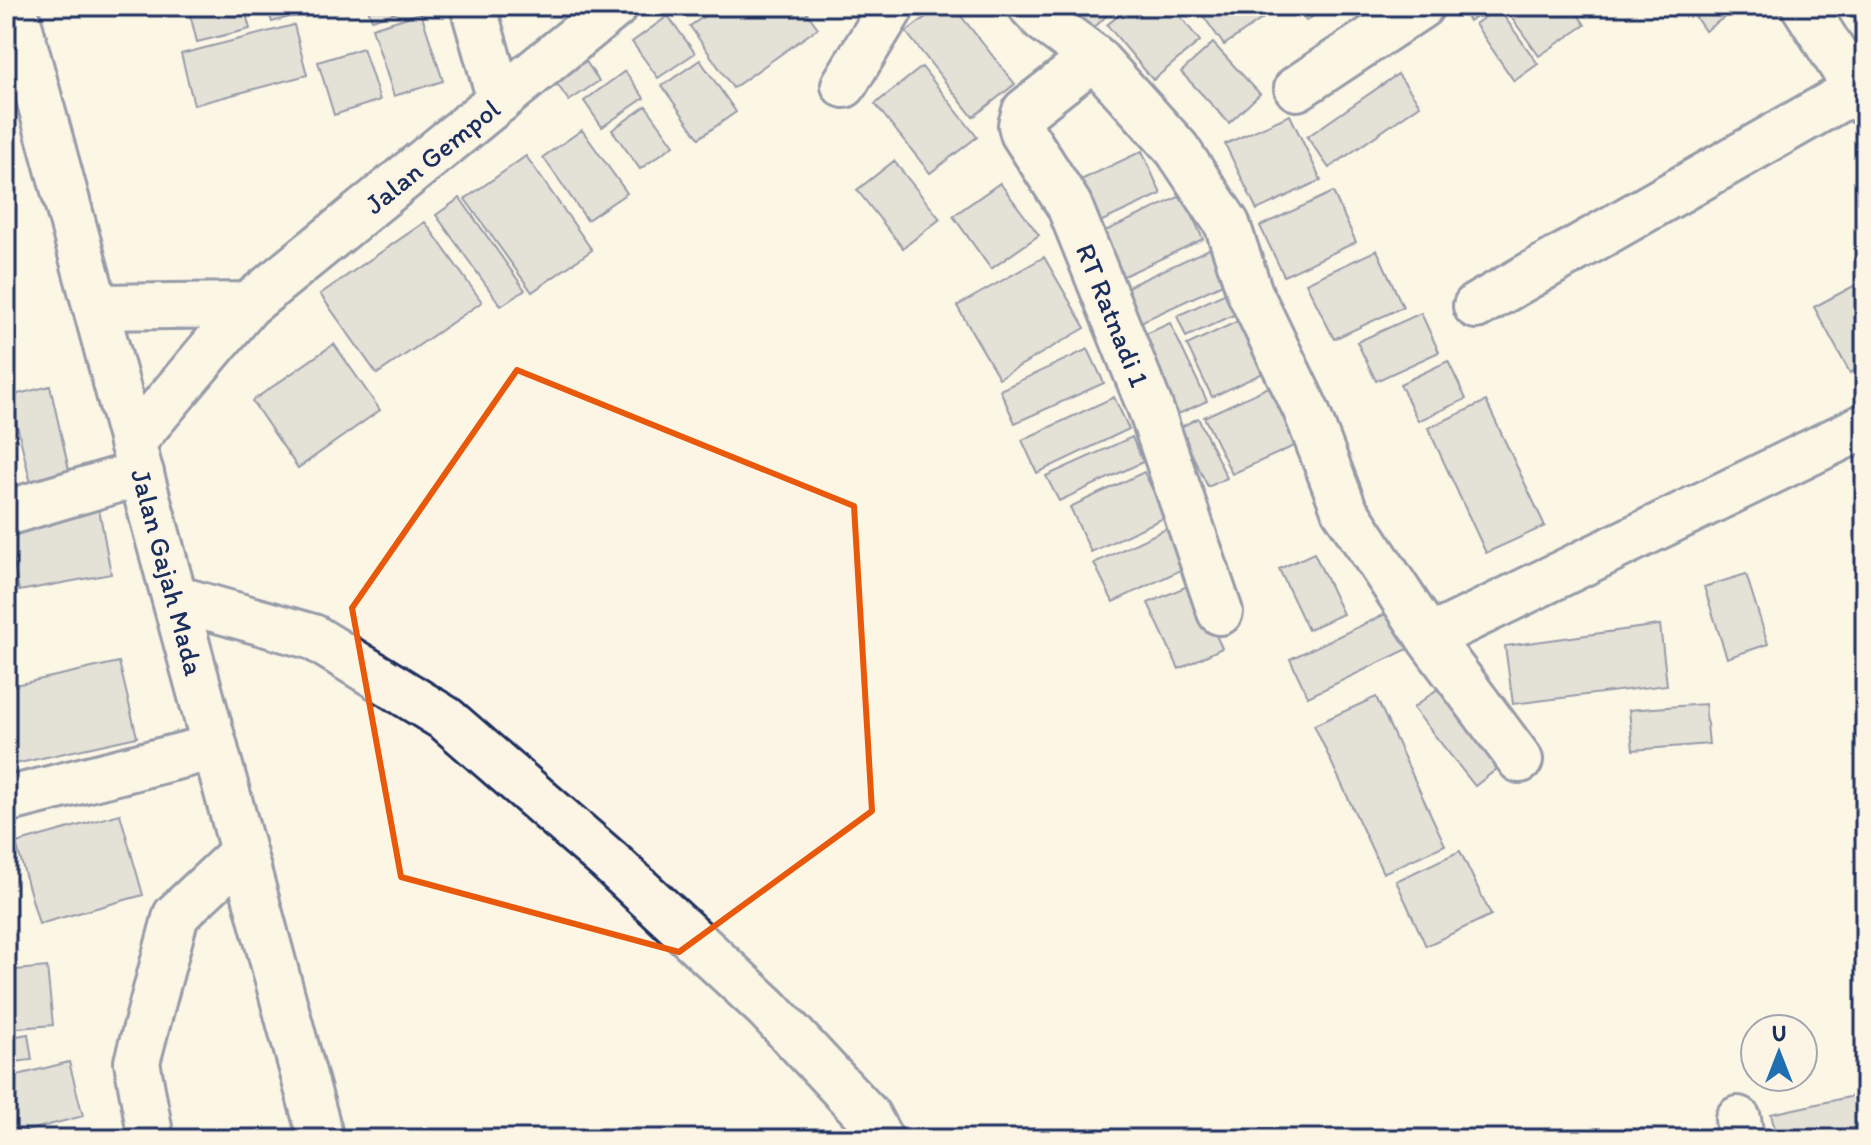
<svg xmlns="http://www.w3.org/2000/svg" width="1871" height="1145" font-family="Itim,sans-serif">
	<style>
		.building { fill: #c8c7c6; stroke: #1b2f5e; stroke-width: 2 }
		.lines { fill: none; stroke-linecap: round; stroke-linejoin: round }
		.minor-casing { stroke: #1b2f5e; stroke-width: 50 }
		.major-casing { stroke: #1b2f5e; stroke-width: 50 }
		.highway-casing { stroke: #1b2f5e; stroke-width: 50 }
		.minor { stroke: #fcf5e5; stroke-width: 44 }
		.major { stroke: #fcf5e5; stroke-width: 44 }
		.highway { stroke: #fcf5e5; stroke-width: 44 }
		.marked { fill: none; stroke: #e8590c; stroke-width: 6; stroke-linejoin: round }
		.labels { text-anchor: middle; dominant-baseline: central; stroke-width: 6; stroke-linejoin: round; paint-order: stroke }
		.street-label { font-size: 28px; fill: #1b2f5e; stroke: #fcf5e5 }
	</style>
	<rect width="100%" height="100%" fill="#fcf5e5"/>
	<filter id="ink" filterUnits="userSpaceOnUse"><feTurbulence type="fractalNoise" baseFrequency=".0125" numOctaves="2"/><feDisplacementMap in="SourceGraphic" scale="16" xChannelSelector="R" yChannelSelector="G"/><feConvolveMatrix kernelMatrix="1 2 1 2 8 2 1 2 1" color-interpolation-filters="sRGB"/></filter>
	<g filter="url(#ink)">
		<!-- building -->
		<path class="building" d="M 188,6 L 244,6 L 250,29 L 197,42 Z
			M 267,6 L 294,6 L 296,15 L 272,22 Z
			M 367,6 L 416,6 L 372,20 Z
			M 719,6 L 802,6 L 818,28 L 733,88 L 690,26 Z
			M 940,6 L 953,6 L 1015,84 L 973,117 L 906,32 Z
			M 1057,6 L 1116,6 L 1087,35 Z
			M 1130,6 L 1172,6 L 1200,41 L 1153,80 L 1107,25 Z
			M 1196,6 L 1272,6 L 1275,10 L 1224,45 Z
			M 1295,6 L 1328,6 L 1306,21 Z
			M 1458,6 L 1491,6 L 1469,21 Z
			M 1506,6 L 1572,6 L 1585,25 L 1539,56 L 1504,7 Z
			M 1688,6 L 1740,6 L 1705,31 Z
			M 1498,8 L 1538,64 L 1514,81 L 1475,24 Z
			M 421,13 L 443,81 L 394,96 L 372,28 Z
			M 668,16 L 695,53 L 658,78 L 632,42 Z
			M 294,25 L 307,75 L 194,105 L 181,54 Z
			M 1213,43 L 1260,94 L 1229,123 L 1181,72 Z
			M 363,48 L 380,100 L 334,115 L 318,62 Z
			M 585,60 L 599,81 L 569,101 L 555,81 Z
			M 700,60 L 736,112 L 699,138 L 662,86 Z
			M 922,67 L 977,137 L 930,173 L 875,104 Z
			M 625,71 L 644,98 L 602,127 L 584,101 Z
			M 1398,74 L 1420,105 L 1329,168 L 1307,137 Z
			M 646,106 L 674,145 L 640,169 L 612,130 Z
			M 1290,115 L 1321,180 L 1257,210 L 1225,144 Z
			M 582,130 L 627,193 L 587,220 L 543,157 Z
			M 1142,151 L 1161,194 L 1085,229 L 1066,187 Z
			M 526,156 L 592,250 L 532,292 L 465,199 Z
			M 894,161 L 940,219 L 903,248 L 857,190 Z
			M 1000,183 L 1039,235 L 991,269 L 953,216 Z
			M 1333,192 L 1356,242 L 1284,276 L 1260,226 Z
			M 1183,195 L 1203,239 L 1109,283 L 1088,239 Z
			M 460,198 L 525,290 L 501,306 L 436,215 Z
			M 425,222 L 482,302 L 377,374 L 320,294 Z
			M 1211,248 L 1227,282 L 1130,327 L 1114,293 Z
			M 1377,250 L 1403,307 L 1334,339 L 1306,283 Z
			M 1044,257 L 1085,328 L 999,378 L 957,306 Z
			M 1865,280 L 1865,364 L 1850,373 L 1814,307 Z
			M 1230,291 L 1240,312 L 1186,337 L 1177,316 Z
			M 1421,313 L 1439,352 L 1376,381 L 1357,342 Z
			M 1238,321 L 1263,373 L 1212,397 L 1187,345 Z
			M 1170,323 L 1207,401 L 1174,416 L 1137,338 Z
			M 334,344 L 380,410 L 298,468 L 252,401 Z
			M 1088,349 L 1104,383 L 1015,423 L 1000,390 Z
			M 1448,361 L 1466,399 L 1418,421 L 1400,384 Z
			M 1275,384 L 1303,442 L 1232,474 L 1204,417 Z
			M 50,386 L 72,483 L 33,492 L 10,396 Z
			M 1114,397 L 1129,429 L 1037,473 L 1022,440 Z
			M 1486,401 L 1545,526 L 1486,553 L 1428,428 Z
			M 1198,418 L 1227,478 L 1208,487 L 1179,428 Z
			M 1132,437 L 1143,462 L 1059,501 L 1046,476 Z
			M 1144,472 L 1166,517 L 1091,552 L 1070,507 Z
			M 99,509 L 111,574 L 19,591 L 7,526 Z
			M 1166,529 L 1185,568 L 1113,602 L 1094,563 Z
			M 1314,553 L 1343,614 L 1308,630 L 1279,569 Z
			M 1746,574 L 1768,644 L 1727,658 L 1704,587 Z
			M 1192,584 L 1222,648 L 1179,669 L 1148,603 Z
			M 1394,610 L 1412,647 L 1308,697 L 1290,659 Z
			M 1660,625 L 1667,685 L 1513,704 L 1505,646 Z
			M 119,662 L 137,737 L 6,766 L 6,687 Z
			M 1449,680 L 1511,758 L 1475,786 L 1413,708 Z
			M 1376,697 L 1445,845 L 1383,873 L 1314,725 Z
			M 1705,704 L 1709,744 L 1633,750 L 1629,710 Z
			M 120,814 L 143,895 L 39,924 L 16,843 Z
			M 1460,851 L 1491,915 L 1426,946 L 1396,881 Z
			M 47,967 L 53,1025 L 6,1029 L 6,971 Z
			M 28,1034 L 32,1060 L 6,1063 L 6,1038 Z
			M 69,1062 L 83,1116 L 7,1136 L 6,1078 Z
			M 1863,1094 L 1865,1103 L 1865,1139 L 1777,1139 L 1771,1114 Z"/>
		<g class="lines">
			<!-- minor casing -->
			<g class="minor-casing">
				<path id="minor" d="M 473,6 L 500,100
					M 1031,6 L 1044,20 L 1094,57 L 1177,149 L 1227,224 L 1250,293 L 1306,410 L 1344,509 L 1429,638 L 1520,760
					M 1804,6 L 1865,103
					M 1094,57 L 1025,111 L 1021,125 L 1023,133 L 1069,205 L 1150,407 L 1220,612
					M 844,85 L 892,6
					M 1297,88 L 1421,6
					M 1476,306 L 1857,89
					M 6,513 L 141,473
					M 175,598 L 313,637 L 446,719 L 608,860 L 767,1008 L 867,1115 L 880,1139
					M 1429,638 L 1865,426
					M 6,800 L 215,747
					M 1738,1119 L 1741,1139
					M 151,1139 L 137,1062 L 176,915 L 243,852"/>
			</g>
			<!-- major casing -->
			<g class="major-casing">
				<path id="major" d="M 96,307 L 248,305
					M 132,443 L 248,305 L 615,6"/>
			</g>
			<!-- highway casing -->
			<g class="highway-casing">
				<path id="highway" d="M 14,6 L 321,1139"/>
			</g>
			<!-- minor -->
			<use href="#minor" class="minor"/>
			<!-- major -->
			<use href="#major" class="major"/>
			<!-- highway -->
			<use href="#highway" class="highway"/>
		</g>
	</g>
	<!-- marked area -->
	<path d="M0 0H1871V1145H0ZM 517,370 L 854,506 L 872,811 L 679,952 L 401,877 L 352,608 Z" fill="#fcf5e5" fill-opacity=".55" fill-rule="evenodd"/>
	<path class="marked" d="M 517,370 L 854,506 L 872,811 L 679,952 L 401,877 L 352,608 Z"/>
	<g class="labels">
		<!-- street labels -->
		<g class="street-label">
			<text transform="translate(432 156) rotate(-39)">Jalan Gempol</text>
			<text transform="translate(1113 315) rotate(68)">RT Ratnadi 1</text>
			<text transform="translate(168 572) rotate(75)">Jalan Gajah Mada</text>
		</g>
	</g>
	<!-- margin -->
	<rect width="1871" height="1145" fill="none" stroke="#fcf5e5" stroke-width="32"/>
	<rect x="16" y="16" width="1839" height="1113" fill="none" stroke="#1b2f5e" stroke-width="3" filter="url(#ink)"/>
	<!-- north arrow -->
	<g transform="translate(1779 1053)"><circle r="38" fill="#fcf5e5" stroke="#a2a6af" stroke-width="2"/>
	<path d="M0-6L14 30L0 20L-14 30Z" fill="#1f6fb2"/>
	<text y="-12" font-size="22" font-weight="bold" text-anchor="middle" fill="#1b2f5e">U</text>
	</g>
</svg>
